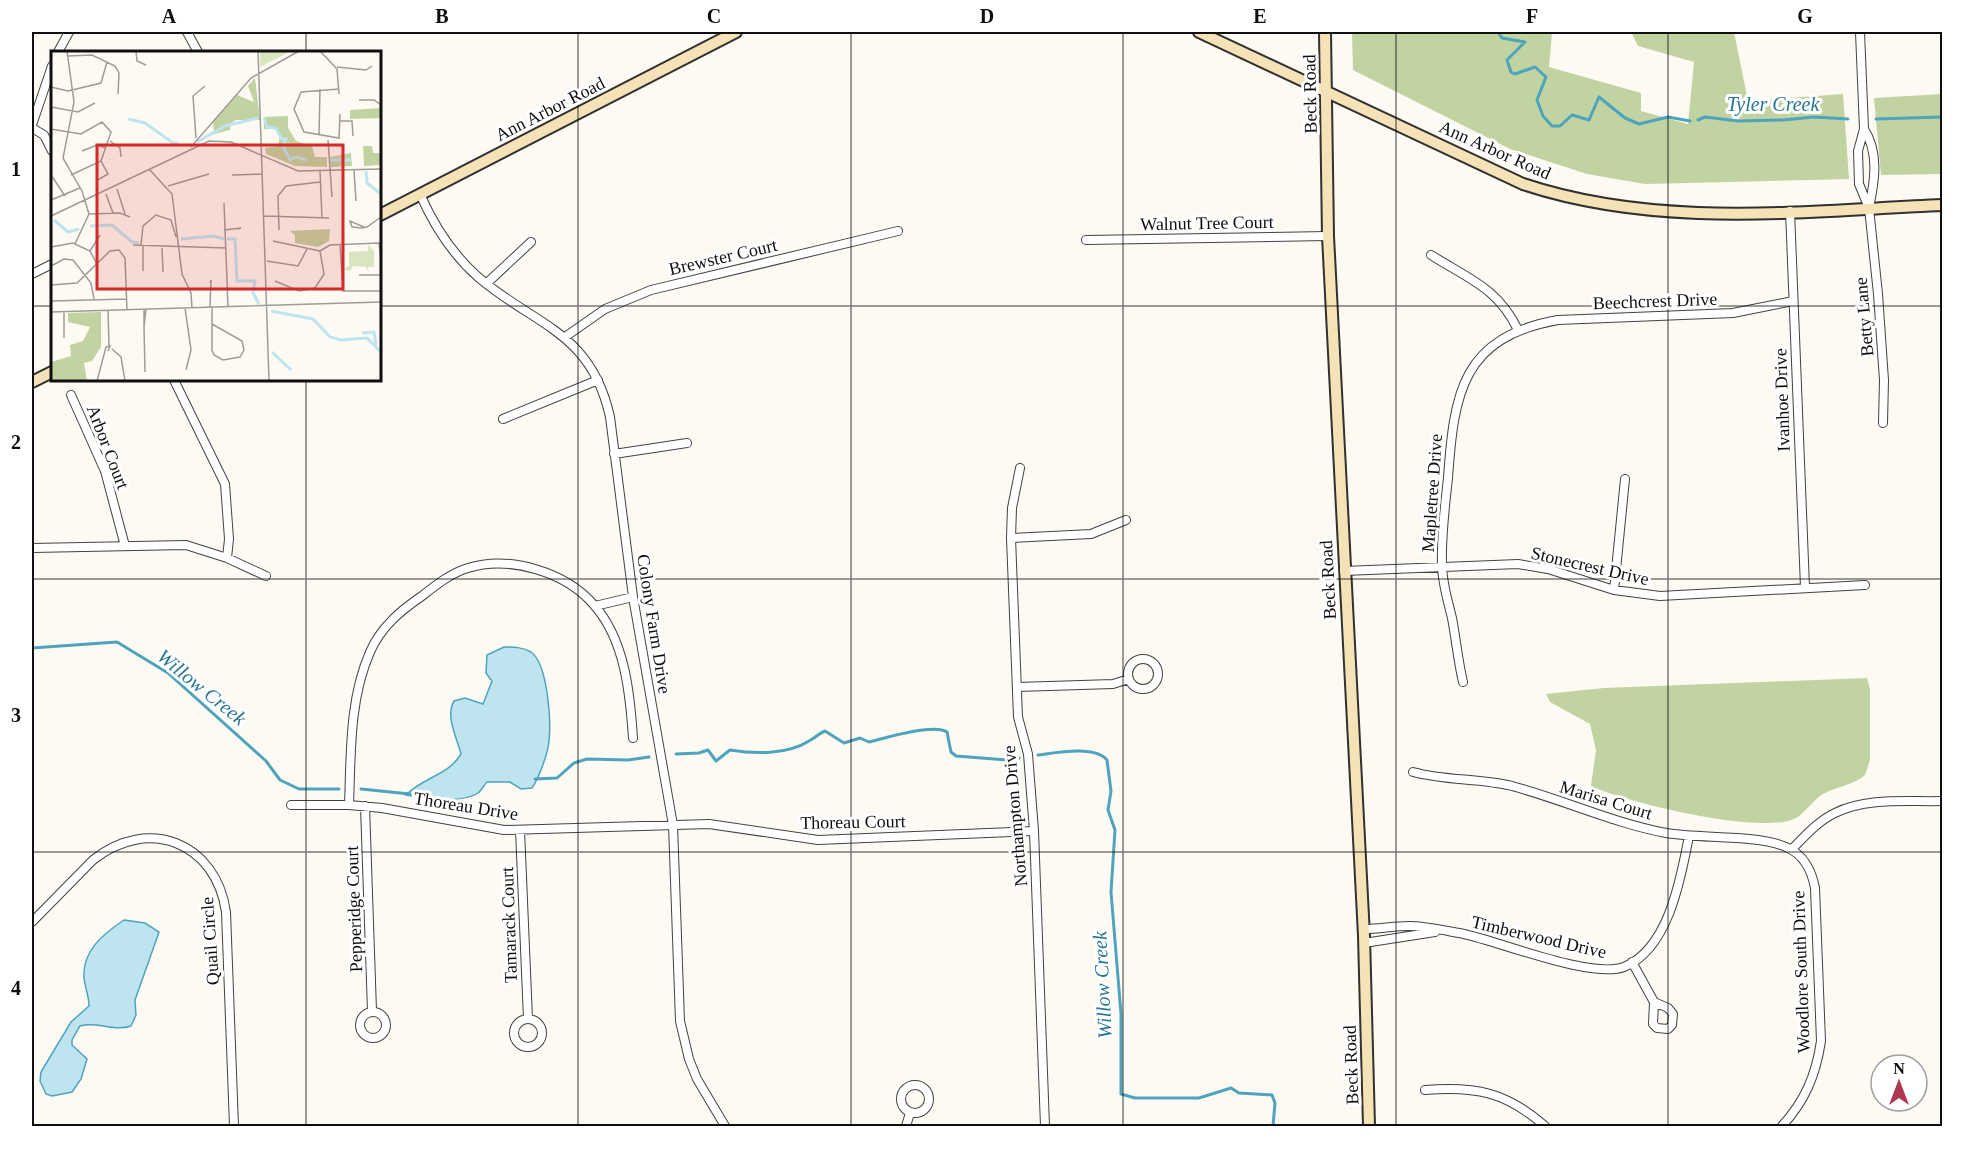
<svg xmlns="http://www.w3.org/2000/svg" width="1974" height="1158" font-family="Georgia,serif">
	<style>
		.forest { fill: #c0d3a1 }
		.water { fill: #bee5ef; stroke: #4ea3bd; stroke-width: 1.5 }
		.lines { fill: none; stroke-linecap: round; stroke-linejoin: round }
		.stream { stroke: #4ea3bd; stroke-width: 3 }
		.minor-casing { stroke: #424242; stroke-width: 10 }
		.secondary-casing { stroke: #313131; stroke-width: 14 }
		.minor { stroke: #fff; stroke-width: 8 }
		.secondary { stroke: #f5e3b7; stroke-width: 10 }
		.grid { fill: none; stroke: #0f0f0f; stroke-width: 1.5; stroke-opacity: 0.55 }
		.labels { text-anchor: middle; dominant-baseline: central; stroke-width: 6; stroke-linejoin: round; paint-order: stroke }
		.street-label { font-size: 18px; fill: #0f0f0f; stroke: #fff }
		.water-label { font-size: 20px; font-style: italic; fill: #287692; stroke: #fff }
		.inset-river { fill: none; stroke: #bee5ef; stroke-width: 3 }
		.inset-road { fill: none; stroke: #9e9c98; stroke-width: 1.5 }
		.view { fill: #d62828; fill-opacity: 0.15; stroke: #d62828; stroke-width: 3 }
		.inset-edge { fill: none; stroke: #0f0f0f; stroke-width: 3 }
		.neatline { fill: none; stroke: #0f0f0f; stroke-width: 2 }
		.grid-label { font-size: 20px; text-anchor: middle; font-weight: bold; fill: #0f0f0f }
	</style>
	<rect width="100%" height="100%" fill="#fdfaf3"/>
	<!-- forest -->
	<path class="forest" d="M 1352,32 L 1552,32 L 1549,67 L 1641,93 L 1641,111 L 1688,124 L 1694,62 L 1638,46 L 1631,32 L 1734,32 L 1748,101 L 1843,94 L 1849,179 L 1645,184 L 1587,174 L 1510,149 L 1353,70 Z
		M 1942,94 L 1942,174 L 1881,175 L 1874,98 Z
		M 1867,678 L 1870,689 L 1870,760 L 1865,775 C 1853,785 1836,787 1823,794 C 1813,800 1806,812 1796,818 C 1763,836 1625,802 1591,786 L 1596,750 L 1590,724 L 1550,702 L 1546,694 L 1604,688 Z"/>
	<!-- water -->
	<path class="water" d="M 504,647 C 513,647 523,647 531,652 C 548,664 551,721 549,741 C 548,753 539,778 532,788 L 521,789 L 510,782 L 487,782 C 484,785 481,791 478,793 C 462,804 423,798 406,795 C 423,777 448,776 461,754 C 457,738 445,716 454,701 L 465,698 L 483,704 L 492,681 L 486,673 L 487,655 Z
		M 124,920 L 145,923 L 159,932 L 135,1000 L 136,1015 L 131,1026 C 114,1032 97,1021 80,1026 L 72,1040 L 72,1045 L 87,1059 L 81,1079 L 72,1092 L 52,1096 L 46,1094 L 40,1081 L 41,1072 L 71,1022 L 89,1006 C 89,996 85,988 84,978 C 82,951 103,934 124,920 Z"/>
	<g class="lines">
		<!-- stream -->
		<path class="stream" d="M 1498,32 L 1502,38 L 1525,42 L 1507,60 L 1511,72 L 1515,74 L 1535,67 L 1546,77 L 1537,100 L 1543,116 L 1552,126 L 1560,126 L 1572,115 L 1589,120 L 1599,97 L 1625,118 L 1639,124 L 1668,117 L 1690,121
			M 1876,119 L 1942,117
			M 1698,120 L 1705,117 L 1738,121 L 1783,120 L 1814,117 L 1848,119
			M 32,648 L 117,642 L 168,673 L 266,761 L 280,780 L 299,789 L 339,789
			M 676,754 L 699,753 L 708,750 L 716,761 L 730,750 C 754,754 787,755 809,741 C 815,738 818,734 825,731 L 844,743 L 860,738 L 869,742 C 885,738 934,723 947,732 L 951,752 L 956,756 L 1007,760 L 1019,758
			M 1038,755 C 1055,753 1094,745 1107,760 L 1111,791 L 1108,810 L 1115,830 L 1111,892 L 1121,1014 L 1121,1094 L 1135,1098 L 1199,1098 L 1231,1088 L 1239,1093 L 1272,1095 L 1275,1103 L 1273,1126
			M 535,779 L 557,778 L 574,763 L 587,759 L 628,760 L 649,757
			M 361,789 L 410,794"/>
		<!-- minor casing -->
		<g class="minor-casing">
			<path id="minor" d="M 187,32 L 198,52
				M 1860,32 L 1864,129 L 1858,151 L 1859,184 L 1869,208 L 1878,294 L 1884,380 L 1883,423
				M 58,52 L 69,32
				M 32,125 L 52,66
				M 32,128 L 44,135 L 52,151
				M 1864,129 C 1879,152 1875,181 1869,207
				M 420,194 C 434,226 452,254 478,277 C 535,326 591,331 610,417 L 633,597 L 673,825 L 680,1021 L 689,1059 L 697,1079 L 725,1126
				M 1790,211 L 1805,587
				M 1086,240 L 1328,236
				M 1431,255 C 1469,279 1498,288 1518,330
				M 32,274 L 52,264
				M 487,283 L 531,242
				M 565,337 L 605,309 L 651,290 L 898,231
				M 174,380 L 225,484 L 229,539 L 227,558
				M 71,395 L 105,471 L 125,546
				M 503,419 L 598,380
				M 614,454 L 687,443
				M 1020,468 L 1012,508 L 1011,538 L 1018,717 L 1028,754 L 1034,831 L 1045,1126
				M 1011,538 L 1091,534 L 1126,520
				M 32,548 L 186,545 L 227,558 L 266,576
				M 1344,571 L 1518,564 L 1548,569 L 1614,590 L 1660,596 L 1865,585
				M 1614,590 L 1625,479
				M 595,606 L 633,597
				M1128 674a15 15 0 1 1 30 0a15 15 0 1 1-30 0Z
				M 1463,682 C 1458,661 1456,639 1452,618 C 1448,601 1442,583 1442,564 C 1441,536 1445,506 1448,478 C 1454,393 1462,337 1558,320 L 1733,313 L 1793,301
				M 1017,687 L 1113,684 L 1129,679
				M 1413,772 C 1446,781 1479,778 1512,786 C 1564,800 1613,823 1666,833 C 1701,839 1760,834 1788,848 C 1804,855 1812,872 1815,888 L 1821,1041 C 1816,1075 1805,1101 1782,1126
				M 291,805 L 349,805 L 382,808 L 504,830 L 709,824 L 818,840 L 1034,831
				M 349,805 C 351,754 349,700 370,652 C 381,627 400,611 422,596 C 436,585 451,573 468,568 C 509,555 566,572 594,605 C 625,640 630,693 633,738
				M 365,806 L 372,1011
				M 520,830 L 528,1019
				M 1792,849 C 1805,836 1818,821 1835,813 C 1867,797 1908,802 1942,801
				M 32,922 L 93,860 C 148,816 216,842 226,912 L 234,1126
				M 1364,929 C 1379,929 1394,926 1409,926 C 1426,926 1447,931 1464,934 C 1501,942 1591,979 1624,967 C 1669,949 1681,877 1689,836
				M 1364,943 L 1435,932
				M 1632,962 L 1654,1002 L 1668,1008 L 1673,1014 L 1672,1025 L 1668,1029 L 1657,1028 L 1653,1024 L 1654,1002
				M360 1025a13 13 0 1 1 26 0a13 13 0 1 1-26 0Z
				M514 1033a14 14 0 1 1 28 0a14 14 0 1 1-28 0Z
				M901 1099a14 14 0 1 1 28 0a14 14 0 1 1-28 0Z
				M 1425,1090 C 1476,1086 1506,1092 1545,1126
				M 906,1126 L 910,1113"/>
		</g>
		<!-- secondary casing -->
		<g class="secondary-casing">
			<path id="secondary" d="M 1199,32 L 1523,184 C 1658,229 1803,211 1942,205
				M 1325,32 L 1328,236 L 1364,936 L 1369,1126
				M 380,215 L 736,32
				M 32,382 L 52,372"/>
		</g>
		<!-- minor -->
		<use href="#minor" class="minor"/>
		<!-- secondary -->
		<use href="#secondary" class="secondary"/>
	</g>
	<!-- grid -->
	<path class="grid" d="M 306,32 L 306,52M 578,32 L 578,1126M 851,32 L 851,1126M 1123,32 L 1123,1126M 1396,32 L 1396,1126M 1668,32 L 1668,1126M 32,306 L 52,306M 380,306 L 1942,306M 306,380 L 306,1126M 32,579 L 1942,579M 32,852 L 1942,852"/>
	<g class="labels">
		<!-- street labels -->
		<g class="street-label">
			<text transform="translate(1310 94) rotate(-91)">Beck Road</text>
			<text transform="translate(550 109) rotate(-27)">Ann Arbor Road</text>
			<text transform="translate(1495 150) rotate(24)">Ann Arbor Road</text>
			<text transform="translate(1207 223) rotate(-1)">Walnut Tree Court</text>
			<text transform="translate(723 257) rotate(-13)">Brewster Court</text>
			<text transform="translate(1655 301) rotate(-2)">Beechcrest Drive</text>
			<text transform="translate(1864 317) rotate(-95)">Betty Lane</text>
			<text transform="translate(1782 400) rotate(-92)">Ivanhoe Drive</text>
			<text transform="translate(108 447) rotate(69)">Arbor Court</text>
			<text transform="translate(1432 493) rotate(-86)">Mapletree Drive</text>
			<text transform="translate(1590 566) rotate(13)">Stonecrest Drive</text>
			<text transform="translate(1328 580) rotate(-93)">Beck Road</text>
			<text transform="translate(654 624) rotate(81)">Colony Farm Drive</text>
			<text transform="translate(1606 800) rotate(17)">Marisa Court</text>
			<text transform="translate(466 806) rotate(9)">Thoreau Drive</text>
			<text transform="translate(1015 816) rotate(-95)">Northampton Drive</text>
			<text transform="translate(853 822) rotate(-1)">Thoreau Court</text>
			<text transform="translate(354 909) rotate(-92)">Pepperidge Court</text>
			<text transform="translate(509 925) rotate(-92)">Tamarack Court</text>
			<text transform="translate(1539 937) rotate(13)">Timberwood Drive</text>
			<text transform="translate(210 941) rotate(-94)">Quail Circle</text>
			<text transform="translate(1801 972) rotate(-92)">Woodlore South Drive</text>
			<text transform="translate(1351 1065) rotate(-92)">Beck Road</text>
		</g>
		<!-- water labels -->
		<g class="water-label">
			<text x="1773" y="104">Tyler Creek</text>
			<text transform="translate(202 687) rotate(39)">Willow Creek</text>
			<text transform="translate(1102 985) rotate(-93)">Willow Creek</text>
		</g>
	</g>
	<!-- overview -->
	<g transform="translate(51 51)">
		<rect width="330" height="330" fill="#fdfaf3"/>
		<path d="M 209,0 L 240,0 L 209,16 ZM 317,194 L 323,200 L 323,216 L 317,216 L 318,222 L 315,216 L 302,215 L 299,220 L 292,218 L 298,215 L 298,201 L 317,200 Z" fill="#d9e4c0"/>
		<path d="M 204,27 L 209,69 L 185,69 L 179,73 L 179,79 L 163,83 L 162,70 L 186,44 L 203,51 L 197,35 ZM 330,57 L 330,67 L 299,68 L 299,59 ZM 237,65 L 237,77 L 245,90 L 261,95 L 264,106 L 276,106 L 276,116 L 244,115 L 215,103 L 214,97 L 227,95 L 229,84 L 225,78 L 213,78 L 213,66 ZM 312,95 L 321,95 L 322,102 L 330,102 L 330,114 L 313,115 ZM 300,102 L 301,115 L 280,116 L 279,106 ZM 279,178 L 278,190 L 267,196 L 244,192 L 244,184 L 239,180 ZM 50,261 L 50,296 L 41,310 L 33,312 L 36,330 L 0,330 L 0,311 L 20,305 L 19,294 L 32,290 L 39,276 L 17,271 L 17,262 Z" fill="#c0d3a1"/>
		<path class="inset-river" d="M 213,67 L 216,76 L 225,77 L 231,88 L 235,88 L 232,95 L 239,109 L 245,106 L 256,109M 77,68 L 94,72 L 122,92 L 127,92M 146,91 L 174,75 L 207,67M 280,109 L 300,109M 315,120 L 316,132 L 330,143M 3,169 L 17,181 L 28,178M 39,175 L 61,174 L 81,191 L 88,192M 130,188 L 163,185 L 173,188M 176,188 L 184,188 L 186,230 L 204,230 L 202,242 L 208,253M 220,260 L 262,268 L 279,286 L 290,289 L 316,287 L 330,301M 311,282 L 323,281 L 325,294M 221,301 L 240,319"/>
		<path class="inset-road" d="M 16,0 L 23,51 L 12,107 L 31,140 L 38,163 L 24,193M 85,0 L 86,10 L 95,14M 207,0 L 218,330M 269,0 L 286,18 L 288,43M 17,5 L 41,4 L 64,15 L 68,22 L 67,43M 286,16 L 315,19 L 321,15M 0,36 L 17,40 L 50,32 L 56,11M 250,41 L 243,58 L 253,81 L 288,87 L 289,63M 250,41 L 288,38M 308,49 L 323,49 L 330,54M 0,56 L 27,61 L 44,52M 289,70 L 301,70 L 302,85M 0,78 L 30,83 L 51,71 L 60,81 L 50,110 L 20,124M 268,84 L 269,38M 145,87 L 142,45 L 154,35M 277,89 L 281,146M 59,90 L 69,97 L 70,106M 140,96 L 200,27 L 248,0M 31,100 L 46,94 L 55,97M 98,118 L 121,143 L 131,223 L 140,242 L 141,257M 303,119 L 305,150M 269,120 L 271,167M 0,124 L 14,145M 181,124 L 211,123M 45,130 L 57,123 L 50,110M 117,135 L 158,123M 235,135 L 269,131M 66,138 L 74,163M 55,143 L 62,162M 0,149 L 29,137M 173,152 L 177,256M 38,163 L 69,162 L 79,166M 0,165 L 158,90 L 180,91 L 247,120 L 330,118M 213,165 L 278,167M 313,176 L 299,170 L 301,176 L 311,177 L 316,176 L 330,166M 173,179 L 190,177 L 187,178M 228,179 L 227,145 L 235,135M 222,190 L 269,200M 289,193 L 292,240 L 330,240M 82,194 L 175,197M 90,194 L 92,175 L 105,164 L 120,169 L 125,186M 92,195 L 92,220M 0,196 L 22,192 L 39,200 L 46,213M 111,197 L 112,221M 39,200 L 49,184M 269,200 L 279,194 L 328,192 L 330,208M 216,210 L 247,215 L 256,198M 0,215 L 13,208 L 22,209 L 40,232 L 43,248M 308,224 L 330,224M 224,230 L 248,240 L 264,237 L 273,223 L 269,200M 159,232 L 160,229 L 159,256M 0,234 L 26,232 L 59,200 L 68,199 L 74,207 L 76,259M 0,250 L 76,248M 161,256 L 161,299 L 163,304 L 172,309 L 189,306 L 193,299 L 191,290 L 161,273M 134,257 L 140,299 L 135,319M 93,258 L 93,276 L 95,258M 57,259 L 58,295M 0,261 L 330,251M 93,276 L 94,321M 13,287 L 13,260M 61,298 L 70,306 L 74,330M 46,330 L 55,296 L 59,295 L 57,300"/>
		<path class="view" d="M 46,94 L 292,94 L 292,238 L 46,238 Z"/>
		<rect width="330" height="330" class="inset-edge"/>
	</g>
	<!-- border -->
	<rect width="1974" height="1158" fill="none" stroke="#ffffff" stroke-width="66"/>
	<!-- north arrow -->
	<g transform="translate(1899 1083)"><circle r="28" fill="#ffffff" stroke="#9f9f9f" stroke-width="1.5"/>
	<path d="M0-4.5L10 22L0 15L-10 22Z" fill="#ae3852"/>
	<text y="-9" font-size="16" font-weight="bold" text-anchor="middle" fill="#0f0f0f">N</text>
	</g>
	<rect x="33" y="33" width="1908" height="1092" class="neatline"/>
	<g class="grid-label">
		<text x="169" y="23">A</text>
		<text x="442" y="23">B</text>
		<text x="714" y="23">C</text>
		<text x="987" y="23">D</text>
		<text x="1260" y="23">E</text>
		<text x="1532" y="23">F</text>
		<text x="1805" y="23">G</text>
		<text x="16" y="176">1</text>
		<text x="16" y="449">2</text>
		<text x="16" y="722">3</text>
		<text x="16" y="995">4</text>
	</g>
</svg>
